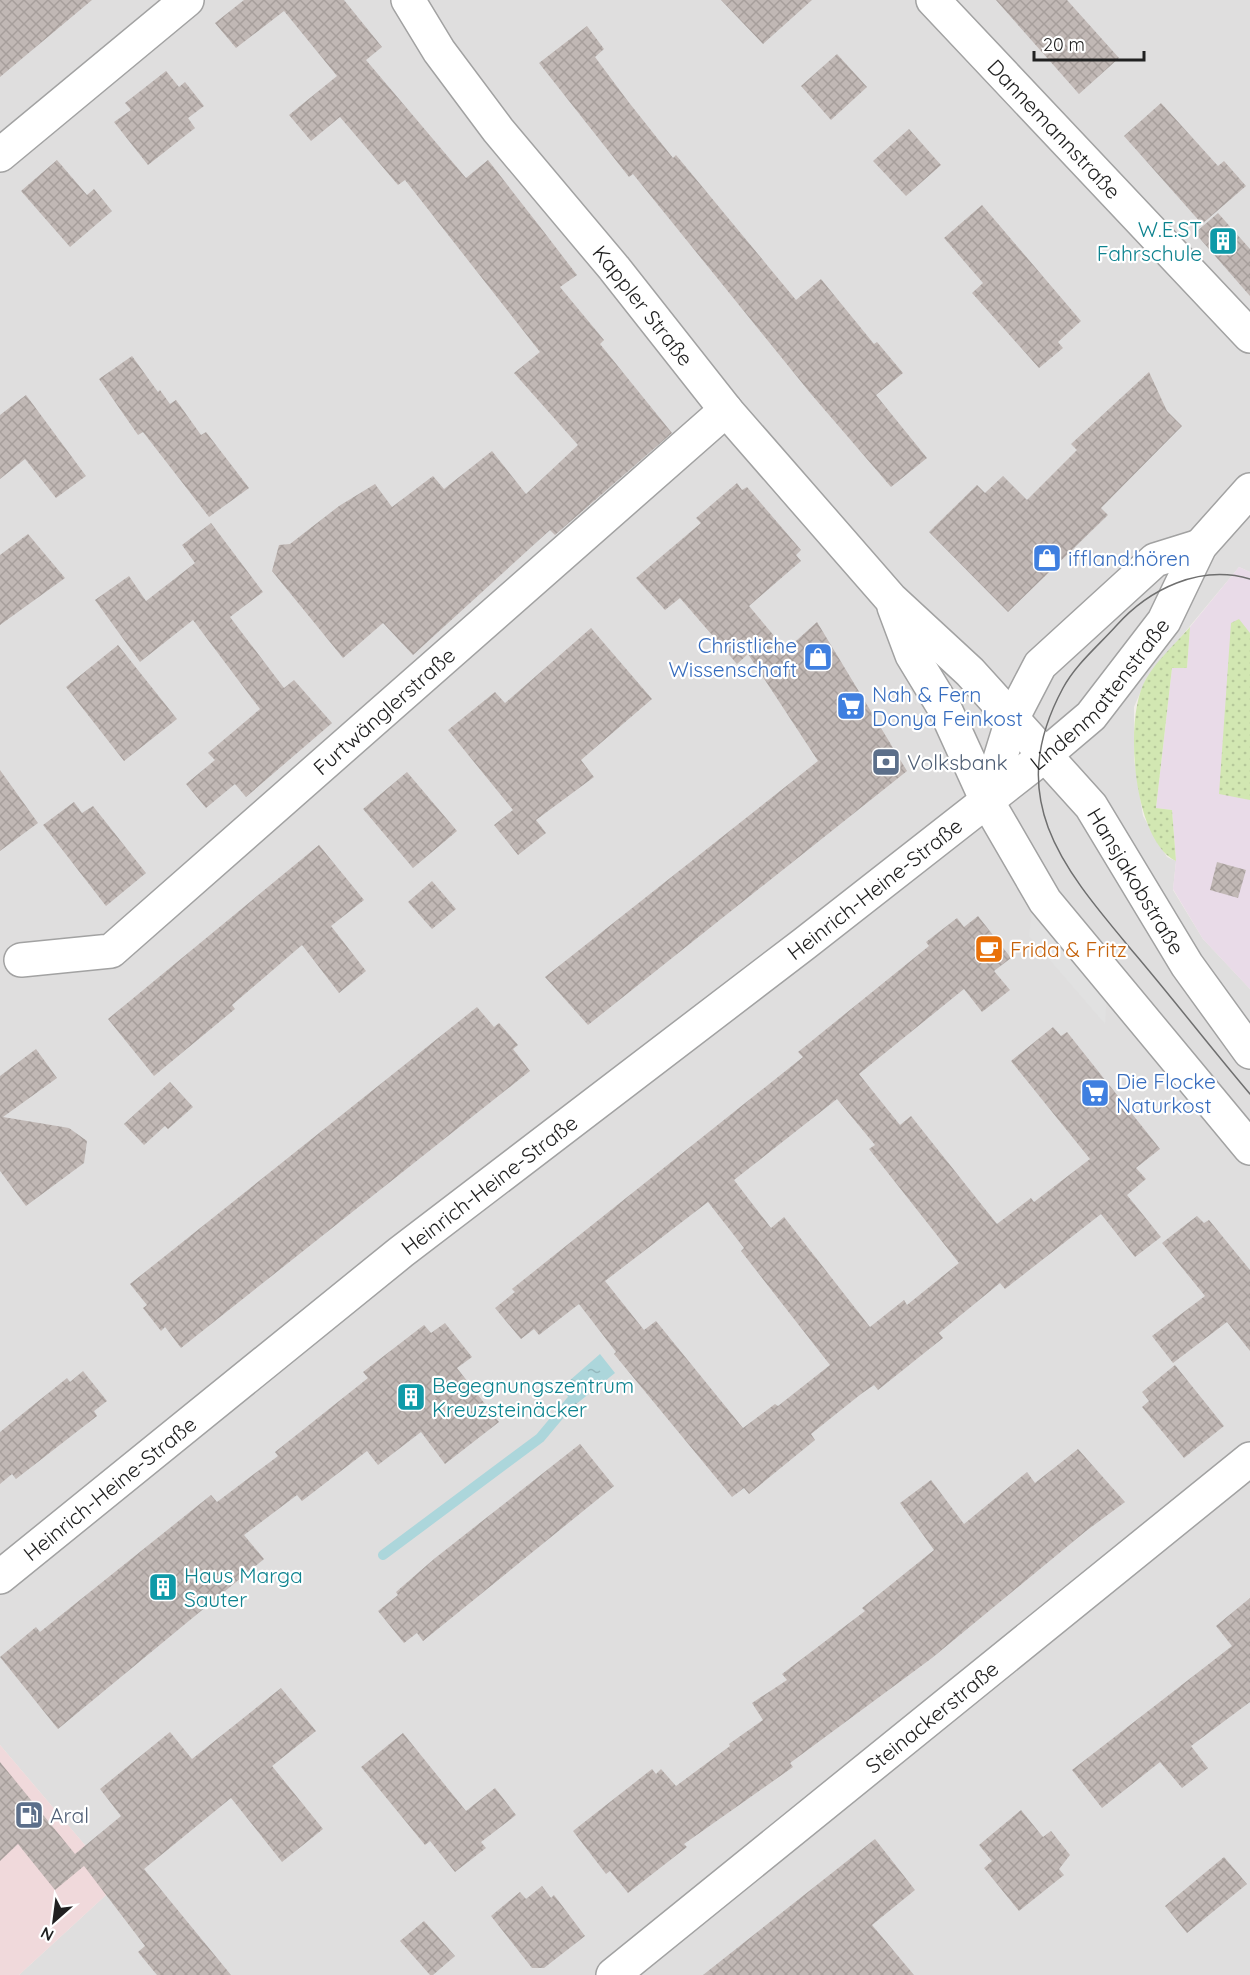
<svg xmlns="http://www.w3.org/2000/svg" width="1250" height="1975" font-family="Quicksand,sans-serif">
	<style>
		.residential { fill: #dfdede }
		.commercial { fill: #f0d9db }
		.industrial { fill: #e9dbe8 }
		.grass { fill: url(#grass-dots) }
		.parking { fill: #e1e1e1 }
		.water { fill: url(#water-ripples) }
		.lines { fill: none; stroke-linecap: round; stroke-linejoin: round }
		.stream { stroke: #acd6db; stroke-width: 10 }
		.building { fill: url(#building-cross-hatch); fill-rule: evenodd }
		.minor-casing { stroke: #a2a2a2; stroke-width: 36 }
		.minor { stroke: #fff; stroke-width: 33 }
		.tram { stroke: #6f6f6f; stroke-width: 1.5 }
		.labels { text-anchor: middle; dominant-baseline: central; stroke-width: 4.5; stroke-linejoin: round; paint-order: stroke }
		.street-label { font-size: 21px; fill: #212121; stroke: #fff }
		.culture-label { font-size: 21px; fill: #0d838f; stroke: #fff; text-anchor: start }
		.shop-label { font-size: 21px; fill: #366cbe; stroke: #fff; text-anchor: start }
		.service-label { font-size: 21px; fill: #4e5e75; stroke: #fff; text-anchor: start }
		.food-label { font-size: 21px; fill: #c56008; stroke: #fff; text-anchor: start }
	</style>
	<defs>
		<pattern id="grass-dots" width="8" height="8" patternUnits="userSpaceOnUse" patternTransform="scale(1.5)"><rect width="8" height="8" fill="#d2e7b2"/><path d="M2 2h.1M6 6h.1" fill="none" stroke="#b4c699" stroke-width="1.8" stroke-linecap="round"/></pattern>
		<pattern id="water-ripples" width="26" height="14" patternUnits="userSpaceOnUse" patternTransform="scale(1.5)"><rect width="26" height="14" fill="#acd6db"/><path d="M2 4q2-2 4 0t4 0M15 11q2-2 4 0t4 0" fill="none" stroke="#94b7bc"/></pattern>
		<pattern id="building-cross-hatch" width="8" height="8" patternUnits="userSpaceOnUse" patternTransform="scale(1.5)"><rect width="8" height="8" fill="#c1b8b5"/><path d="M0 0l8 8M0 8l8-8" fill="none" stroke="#a69e9b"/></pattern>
	</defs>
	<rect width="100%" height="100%" fill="#f1ede8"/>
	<!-- residential -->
	<path class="residential" d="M 0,0 L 1250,0 L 1250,572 L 1239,567 L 1146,679 L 1134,707 L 1134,760 L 1143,816 L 1167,857 L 1176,861 L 1173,890 L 1203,939 L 1250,989 L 1250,1975 L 19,1975 L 118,1884 L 0,1745 Z"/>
	<!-- commercial -->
	<path class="commercial" d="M 0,1745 L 118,1884 L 19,1975 L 0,1975 Z"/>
	<!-- industrial -->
	<path class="industrial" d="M 1239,567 L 1250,572 L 1250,989 L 1203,939 L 1173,889 L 1176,861 L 1172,810 L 1156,808 L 1172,668 L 1187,668 L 1190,627 Z"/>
	<!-- grass -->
	<path class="grass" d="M 1239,619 L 1250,633 L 1250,800 L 1219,794 L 1231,623 Z
		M 1190,627 L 1187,668 L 1172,668 L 1156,808 L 1172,810 L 1176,861 C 1133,841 1123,717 1146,679 C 1157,660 1176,643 1190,627 Z"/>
	<!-- parking -->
	<path class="parking" d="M 1033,903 L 1107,994 L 1105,1024 L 1029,936 Z"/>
	<!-- water -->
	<path class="water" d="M 600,1354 L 615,1373 L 575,1405 L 561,1388 Z"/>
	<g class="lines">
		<!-- stream -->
		<path class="stream" d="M 383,1555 L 540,1438 L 571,1401"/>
	</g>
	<!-- building -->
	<path class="building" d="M 0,0 L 92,0 L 0,77 Z
		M 244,0 L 344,0 L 382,47 L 366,60 L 466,178 L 488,160 L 544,232 L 577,275 L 560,287 L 604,340 L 600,344 L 672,433 L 555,535 L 550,530 L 413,655 L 383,623 L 343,658 L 272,571 L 279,545 L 290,544 L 339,506 L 375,484 L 392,507 L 433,476 L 444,489 L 492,451 L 526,494 L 578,445 L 514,373 L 540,352 L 405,180 L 398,185 L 340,117 L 311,141 L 289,115 L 337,76 L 284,11 L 236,48 L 215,23 Z
		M 721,0 L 812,0 L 763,44 Z
		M 996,0 L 1067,0 L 1119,58 L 1079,94 Z
		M 587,26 L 604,49 L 595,57 L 627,100 L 673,158 L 676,155 L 796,300 L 821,279 L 874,344 L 877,342 L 903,373 L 876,395 L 927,458 L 891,487 L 811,394 L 633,174 L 629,177 L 539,63 Z
		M 837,54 L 867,87 L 831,120 L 801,86 Z
		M 166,71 L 179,87 L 185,82 L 204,106 L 188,118 L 195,128 L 148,165 L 114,122 L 131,110 L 125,103 Z
		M 1161,103 L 1218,166 L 1224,161 L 1246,186 L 1202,224 L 1124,136 Z
		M 909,129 L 941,165 L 906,196 L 873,161 Z
		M 57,160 L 87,195 L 94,189 L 112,211 L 70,247 L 21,191 Z
		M 982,205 L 1081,321 L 1058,342 L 1063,348 L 1039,368 L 972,293 L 983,283 L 944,238 Z
		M 1218,213 L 1250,249 L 1250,296 L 1195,233 Z
		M 132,356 L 158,392 L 160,390 L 170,404 L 176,400 L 201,435 L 206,432 L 249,488 L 209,517 L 143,432 L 138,435 L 99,379 Z
		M 1149,372 L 1167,411 L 1182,426 L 1101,508 L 1108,515 L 1008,612 L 929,532 L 977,485 L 985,493 L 1003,476 L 1027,500 L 1077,450 L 1071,444 Z
		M 26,395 L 86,476 L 56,498 L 25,459 L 0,479 L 0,415 Z
		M 737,483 L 742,490 L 747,487 L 801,550 L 796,555 L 801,561 L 749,606 L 786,650 L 817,622 L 907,771 L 588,1025 L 545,977 L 818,761 L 748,654 L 737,664 L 680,598 L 665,610 L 636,578 L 701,523 L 696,518 Z
		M 211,523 L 263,592 L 230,617 L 284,688 L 294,680 L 332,723 L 246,797 L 235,784 L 206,808 L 186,784 L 215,760 L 208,753 L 260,709 L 193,620 L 140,662 L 95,600 L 129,576 L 146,601 L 195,563 L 182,545 Z
		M 28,534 L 65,578 L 0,625 L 0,555 Z
		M 591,628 L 652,699 L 581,760 L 594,777 L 536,820 L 546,833 L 518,855 L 494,825 L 513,810 L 448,730 L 495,692 L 505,703 Z
		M 118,645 L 177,719 L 124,761 L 66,687 Z
		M 0,770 L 38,823 L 0,851 Z
		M 407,772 L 457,831 L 413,868 L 363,809 Z
		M 74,802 L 82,813 L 93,806 L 146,873 L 106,906 L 43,825 Z
		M 319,845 L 364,900 L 331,926 L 366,971 L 339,993 L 302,945 L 232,1005 L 235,1009 L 154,1076 L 108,1019 Z
		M 1217,862 L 1246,870 L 1238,898 L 1210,890 Z
		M 432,881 L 456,909 L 432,929 L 408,902 Z
		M 978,916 L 1011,958 L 994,971 L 1010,990 L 982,1012 L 964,989 L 859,1074 L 900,1125 L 911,1116 L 997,1224 L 1031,1198 L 1034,1202 L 1090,1159 L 1011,1061 L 1053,1027 L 1061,1036 L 1067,1032 L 1160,1149 L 1136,1168 L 1146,1179 L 1127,1195 L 1161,1237 L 1135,1257 L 1101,1214 L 1005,1289 L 1000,1283 L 939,1333 L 943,1338 L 878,1390 L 874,1385 L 861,1394 L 811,1434 L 815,1440 L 749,1494 L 744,1488 L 732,1497 L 614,1354 L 616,1352 L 579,1304 L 539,1335 L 534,1329 L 521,1339 L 495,1308 L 515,1292 L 512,1289 L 547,1261 L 803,1057 L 798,1052 L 929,946 L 926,942 L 957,918 L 964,927 ZM 837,1099 L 875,1145 L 869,1149 L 959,1263 L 907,1305 L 904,1300 L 870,1327 L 784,1217 L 771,1228 L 734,1180 ZM 708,1202 L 744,1248 L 741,1251 L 830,1365 L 778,1406 L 775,1404 L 743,1428 L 656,1321 L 644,1330 L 605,1281 Z
		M 477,1007 L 494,1027 L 499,1023 L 518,1045 L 513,1049 L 530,1071 L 181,1348 L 165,1327 L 161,1331 L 143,1308 L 147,1305 L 130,1284 Z
		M 36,1049 L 57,1078 L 3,1117 L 69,1128 L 87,1141 L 84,1163 L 26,1206 L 0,1171 L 0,1076 Z
		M 170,1082 L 193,1107 L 168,1129 L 165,1126 L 144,1145 L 124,1124 Z
		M 1197,1216 L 1204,1223 L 1209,1220 L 1250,1270 L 1250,1351 L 1227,1322 L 1173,1363 L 1152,1336 L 1205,1296 L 1162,1243 Z
		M 445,1323 L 472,1357 L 457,1368 L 499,1422 L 445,1464 L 421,1432 L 378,1465 L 367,1451 L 302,1501 L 297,1495 L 244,1535 L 264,1559 L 58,1729 L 0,1657 L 36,1627 L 40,1632 L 211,1495 L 217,1502 L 278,1456 L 275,1452 L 368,1378 L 363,1372 L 424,1325 L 431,1333 Z
		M 1175,1365 L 1224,1426 L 1184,1458 L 1142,1407 L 1149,1401 L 1142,1392 Z
		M 83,1371 L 107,1401 L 94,1411 L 97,1416 L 16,1479 L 12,1474 L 0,1484 L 0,1432 L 67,1378 L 70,1382 Z
		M 580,1444 L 614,1486 L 423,1641 L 417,1633 L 404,1643 L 378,1611 L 398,1595 L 396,1592 L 434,1559 Z
		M 1078,1449 L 1125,1502 L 1086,1531 L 932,1658 L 790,1763 L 793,1767 L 684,1844 L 687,1847 L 628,1893 L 610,1871 L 606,1874 L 573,1831 L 652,1769 L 656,1774 L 661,1769 L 676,1786 L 730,1746 L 729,1744 L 763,1720 L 752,1703 L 787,1680 L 782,1674 L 865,1611 L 862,1608 L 934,1550 L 900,1503 L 931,1480 L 964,1524 L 1027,1472 L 1035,1483 Z
		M 1250,1598 L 1250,1702 L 1191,1746 L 1208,1768 L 1182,1788 L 1160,1762 L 1102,1808 L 1072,1770 L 1232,1646 L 1216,1626 Z
		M 281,1688 L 316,1731 L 272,1766 L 323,1829 L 282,1862 L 231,1798 L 144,1869 L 231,1975 L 157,1975 L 138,1952 L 145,1946 L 84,1866 L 55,1890 L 18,1844 L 0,1861 L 0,1762 L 75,1854 L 121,1816 L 100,1789 L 170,1732 L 192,1759 Z
		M 403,1733 L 466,1811 L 495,1788 L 516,1815 L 481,1842 L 486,1848 L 455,1872 L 430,1841 L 425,1845 L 361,1767 Z
		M 1021,1810 L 1043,1837 L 1051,1831 L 1070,1855 L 1059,1869 L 1064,1875 L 1019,1911 L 984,1868 L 992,1861 L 979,1845 Z
		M 875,1839 L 915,1890 L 872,1925 L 914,1975 L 703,1975 Z
		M 1224,1857 L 1247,1884 L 1187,1933 L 1165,1906 Z
		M 542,1886 L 551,1898 L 554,1895 L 585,1936 L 544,1968 L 532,1968 L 491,1916 L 520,1892 L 526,1899 Z
		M 424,1921 L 455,1956 L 433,1975 L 430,1975 L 400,1941 Z"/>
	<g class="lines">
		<!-- minor casing -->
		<g class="minor-casing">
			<g id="minor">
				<path id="s1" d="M 408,0 L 439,51 L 498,130 L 614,268 L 726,410 L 891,599 L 970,672 L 1091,806 L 1187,965 L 1250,1052"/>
				<path id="s2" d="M 933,0 L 1250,336"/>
				<path d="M 0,155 L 187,0"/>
				<path d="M 894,607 L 912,655 L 946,711 L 987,801 L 1045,901 L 1250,1148"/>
				<path d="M 987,801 L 1013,717 L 1040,665 L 1155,560 L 1200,546"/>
				<path id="s3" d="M 21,960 L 111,951 L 726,410"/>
				<path id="s4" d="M 0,1577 L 401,1252 L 804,944 L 1039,760 L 1091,716 L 1164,621 L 1200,546 L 1250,490"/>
				<path id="s5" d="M 613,1975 L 1250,1459"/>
			</g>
		</g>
		<!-- minor -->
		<use href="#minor" class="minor"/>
		<!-- tram -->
		<path class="tram" d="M 1250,579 C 1200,564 1149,589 1116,626 C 1098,646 1076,664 1063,688 C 1002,801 1065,870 1135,954 C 1174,1000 1211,1048 1250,1094"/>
	</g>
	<!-- icons -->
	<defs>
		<g id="building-square" transform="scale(1.5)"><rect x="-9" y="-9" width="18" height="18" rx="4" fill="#0f9aa8" stroke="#fff"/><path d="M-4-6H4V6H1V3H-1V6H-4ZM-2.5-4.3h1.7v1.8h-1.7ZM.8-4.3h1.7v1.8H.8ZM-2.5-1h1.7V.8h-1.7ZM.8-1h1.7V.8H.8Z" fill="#fff"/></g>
		<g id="shop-square" transform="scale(1.5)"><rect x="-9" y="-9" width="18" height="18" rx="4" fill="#3f7fe0" stroke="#fff"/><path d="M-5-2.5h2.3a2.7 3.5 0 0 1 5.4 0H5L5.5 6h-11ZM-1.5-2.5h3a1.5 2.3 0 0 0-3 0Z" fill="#fff"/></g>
		<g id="supermarket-square" transform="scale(1.5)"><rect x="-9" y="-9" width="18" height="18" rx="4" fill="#3f7fe0" stroke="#fff"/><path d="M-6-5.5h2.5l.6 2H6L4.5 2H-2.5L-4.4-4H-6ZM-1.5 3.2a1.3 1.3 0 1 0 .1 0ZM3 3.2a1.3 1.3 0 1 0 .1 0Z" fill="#fff"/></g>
		<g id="bank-square" transform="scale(1.5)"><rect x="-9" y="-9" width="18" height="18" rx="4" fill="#5c6f8a" stroke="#fff"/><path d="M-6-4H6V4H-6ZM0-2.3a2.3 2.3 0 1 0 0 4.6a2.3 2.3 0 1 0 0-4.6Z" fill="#fff"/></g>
		<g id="cafe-square" transform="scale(1.5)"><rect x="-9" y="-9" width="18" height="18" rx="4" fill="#e8710a" stroke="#fff"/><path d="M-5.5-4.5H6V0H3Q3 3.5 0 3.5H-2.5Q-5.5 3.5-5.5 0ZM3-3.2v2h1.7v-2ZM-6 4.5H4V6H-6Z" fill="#fff"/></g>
		<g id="fuel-square" transform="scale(1.5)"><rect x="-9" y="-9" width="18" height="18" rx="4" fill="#5c6f8a" stroke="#fff"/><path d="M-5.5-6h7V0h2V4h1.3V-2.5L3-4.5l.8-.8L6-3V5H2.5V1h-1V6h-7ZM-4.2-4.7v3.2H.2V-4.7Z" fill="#fff"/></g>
	</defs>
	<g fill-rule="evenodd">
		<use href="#building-square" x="1223" y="241"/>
		<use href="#shop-square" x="1047" y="558"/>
		<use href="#shop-square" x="818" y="657"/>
		<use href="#supermarket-square" x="851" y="706"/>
		<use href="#bank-square" x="886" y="762"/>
		<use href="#cafe-square" x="989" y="949"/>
		<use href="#supermarket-square" x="1095" y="1093"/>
		<use href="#building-square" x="411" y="1397"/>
		<use href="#building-square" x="163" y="1587"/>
		<use href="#fuel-square" x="29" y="1815"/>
	</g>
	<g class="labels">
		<!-- street labels -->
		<g class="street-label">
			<text stroke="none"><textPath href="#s2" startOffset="177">Dannemannstraße</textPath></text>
			<text stroke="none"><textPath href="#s1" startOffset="386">Kappler Straße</textPath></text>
			<text stroke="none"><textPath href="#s4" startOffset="1412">Lindenmattenstraße</textPath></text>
			<text stroke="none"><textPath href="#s3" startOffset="454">Furtwänglerstraße</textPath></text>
			<text stroke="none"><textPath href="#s1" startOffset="1146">Hansjakobstraße</textPath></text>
			<text stroke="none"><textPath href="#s4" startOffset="1113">Heinrich-Heine-Straße</textPath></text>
			<text stroke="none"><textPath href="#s4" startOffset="627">Heinrich-Heine-Straße</textPath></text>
			<text stroke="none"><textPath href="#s4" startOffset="141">Heinrich-Heine-Straße</textPath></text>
			<text stroke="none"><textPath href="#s5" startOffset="410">Steinackerstraße</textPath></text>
		</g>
		<!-- culture labels -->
		<g class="culture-label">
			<text x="1202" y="229" text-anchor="end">W.E.ST<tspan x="1202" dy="24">Fahrschule</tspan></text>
			<text x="432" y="1385">Begegnungszentrum<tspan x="432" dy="24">Kreuzsteinäcker</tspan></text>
			<text x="184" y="1575">Haus Marga<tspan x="184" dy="24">Sauter</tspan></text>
		</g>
		<!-- shop labels -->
		<g class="shop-label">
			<text x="1068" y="558">iffland.hören</text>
			<text x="797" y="645" text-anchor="end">Christliche<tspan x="797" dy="24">Wissenschaft</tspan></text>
			<text x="872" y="694">Nah &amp; Fern<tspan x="872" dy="24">Donya Feinkost</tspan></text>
			<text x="1116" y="1081">Die Flocke<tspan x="1116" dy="24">Naturkost</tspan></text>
		</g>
		<!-- service labels -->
		<g class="service-label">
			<text x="907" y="762">Volksbank</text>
			<text x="50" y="1815">Aral</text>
		</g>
		<!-- food labels -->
		<g class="food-label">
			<text x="1010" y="949">Frida &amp; Fritz</text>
		</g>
	</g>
	<!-- north arrow -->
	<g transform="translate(54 1921) rotate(208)" stroke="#ffffff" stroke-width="4.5" paint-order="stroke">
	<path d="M0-4.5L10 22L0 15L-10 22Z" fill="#212121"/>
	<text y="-9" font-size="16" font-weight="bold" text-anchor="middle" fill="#212121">N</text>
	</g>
	<!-- scale -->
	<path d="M1034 51v9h110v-9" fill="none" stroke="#212121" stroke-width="3"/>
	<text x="1043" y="51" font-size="18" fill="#212121" stroke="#ffffff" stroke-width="4.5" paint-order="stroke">20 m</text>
</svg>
